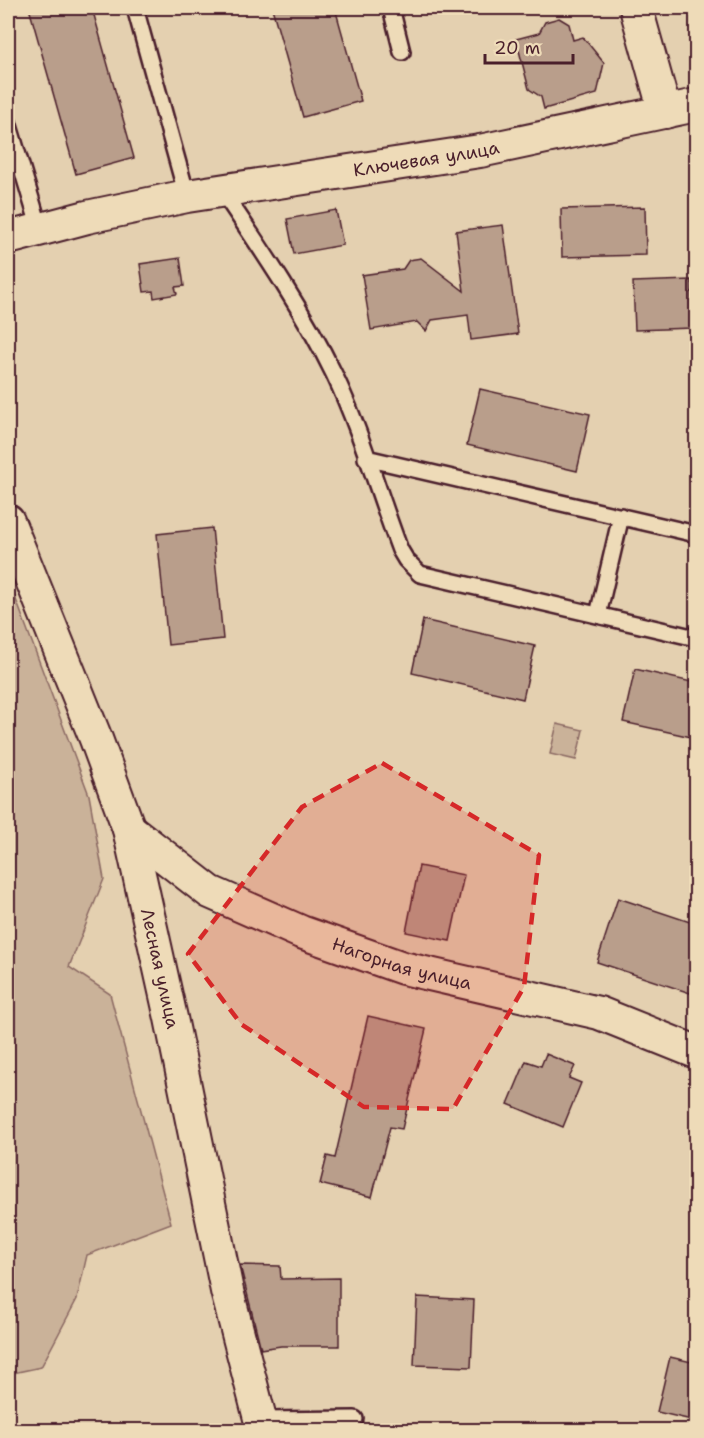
<svg xmlns="http://www.w3.org/2000/svg" width="704" height="1438" font-family="'Shantell Sans',sans-serif">
	<style>
		.green { fill: #cab299; stroke: #8a6862; stroke-width: 1.5 }
		.building { fill: #b99e8b; stroke: #4a1f2b; stroke-width: 1.5 }
		.lines { fill: none; stroke-linecap: round; stroke-linejoin: round }
		.lane-casing { stroke: #4a1f2b; stroke-width: 20 }
		.street-casing { stroke: #4a1f2b; stroke-width: 36 }
		.lane { stroke: #eedbb8; stroke-width: 15 }
		.street { stroke: #eedbb8; stroke-width: 32 }
		.marked { fill: #d62828; fill-opacity: 0.2; stroke: #d62828; stroke-width: 4.5; stroke-dasharray: 12 8; stroke-linejoin: round }
		.labels { text-anchor: middle; dominant-baseline: central; stroke-width: 4.5; stroke-linejoin: round; paint-order: stroke }
		.street-label { font-size: 18px; fill: #4a1f2b; stroke: #eedbb8 }
	</style>
	<rect width="100%" height="100%" fill="#e4d0b0"/>
	<filter id="ink" filterUnits="userSpaceOnUse"><feTurbulence type="fractalNoise" baseFrequency=".0167" numOctaves="2"/><feDisplacementMap in="SourceGraphic" scale="12" xChannelSelector="R" yChannelSelector="G"/><feConvolveMatrix kernelMatrix="1 2 1 2 8 2 1 2 1" color-interpolation-filters="sRGB"/></filter>
	<g filter="url(#ink)">
		<!-- green -->
		<path class="green" d="M 8,578 L 89,795 L 104,879 L 69,967 L 110,994 L 171,1223 L 87,1255 L 77,1299 L 41,1367 L 8,1374 Z
			M 557,724 L 583,730 L 576,760 L 550,754 Z"/>
		<!-- building -->
		<path class="building" d="M 29,8 L 92,8 L 134,158 L 76,174 Z
			M 272,8 L 335,8 L 361,101 L 303,117 Z
			M 559,18 L 569,24 L 573,40 L 583,37 L 604,63 L 597,94 L 544,109 L 541,97 L 529,89 L 516,39 L 539,33 L 545,22 Z
			M 645,207 L 646,255 L 562,257 L 561,209 Z
			M 336,210 L 343,245 L 294,254 L 287,219 Z
			M 503,225 L 518,334 L 471,340 L 468,315 L 432,320 L 426,331 L 417,322 L 371,330 L 362,275 L 403,269 L 409,260 L 421,258 L 464,291 L 456,231 Z
			M 180,258 L 184,286 L 175,287 L 177,294 L 154,298 L 153,291 L 144,292 L 140,264 Z
			M 691,280 L 692,328 L 635,330 L 633,282 Z
			M 480,389 L 590,414 L 577,471 L 467,445 Z
			M 212,528 L 223,639 L 168,645 L 157,534 Z
			M 423,620 L 535,646 L 523,699 L 412,673 Z
			M 635,669 L 696,683 L 696,738 L 623,722 Z
			M 419,866 L 464,875 L 450,941 L 406,932 Z
			M 618,898 L 696,924 L 696,995 L 597,962 Z
			M 368,1016 L 426,1029 L 402,1129 L 390,1127 L 372,1197 L 320,1184 L 327,1156 L 335,1158 Z
			M 546,1054 L 575,1066 L 569,1078 L 581,1083 L 563,1127 L 508,1104 L 526,1061 L 541,1066 Z
			M 240,1265 L 280,1266 L 281,1279 L 339,1278 L 339,1346 L 281,1346 L 261,1349 Z
			M 417,1297 L 474,1300 L 471,1367 L 414,1365 Z
			M 670,1357 L 696,1363 L 696,1421 L 657,1412 Z"/>
		<g class="lines">
			<!-- lane casing -->
			<g class="lane-casing">
				<path id="lane" d="M 135,8 L 187,196
					M 391,8 L 402,52
					M 8,122 L 40,229
					M 222,191 C 262,250 303,310 334,374 C 361,431 378,492 400,550 L 406,560 L 420,574 L 696,638
					M 366,458 L 696,534
					M 598,615 L 621,516
					M 261,1420 L 355,1419"/>
			</g>
			<!-- street casing -->
			<g class="street-casing">
				<g id="street">
					<path d="M 636,8 L 665,112"/>
					<path id="s1" d="M 8,238 L 87,217 L 187,196 L 480,151 L 696,105"/>
					<path id="s2" d="M 8,521 L 96,739 L 129,829 L 171,1018 L 227,1291 L 263,1430"/>
					<path id="s3" d="M 129,829 L 210,892 L 301,932 L 403,968 L 599,1013 L 696,1052"/>
				</g>
			</g>
			<!-- lane -->
			<use href="#lane" class="lane"/>
			<!-- street -->
			<use href="#street" class="street"/>
		</g>
	</g>
	<!-- marked area -->
	<path class="marked" d="M 382,763 L 539,855 L 524,987 L 453,1109 L 364,1107 L 241,1024 L 188,954 L 302,807 Z"/>
	<g class="labels">
		<!-- street labels -->
		<g class="street-label">
			<text stroke="none"><textPath href="#s1" startOffset="426">Ключевая улица</textPath></text>
			<text stroke="none"><textPath href="#s3" startOffset="308">Нагорная улица</textPath></text>
			<text stroke="none"><textPath href="#s2" startOffset="474">Лесная улица</textPath></text>
		</g>
	</g>
	<!-- margin -->
	<rect width="704" height="1438" fill="none" stroke="#eedbb8" stroke-width="30"/>
	<rect x="15" y="15" width="674" height="1408" fill="none" stroke="#4a1f2b" stroke-width="2" filter="url(#ink)"/>
	<!-- scale -->
	<path d="M485 54v9h88v-9" fill="none" stroke="#4a1f2b" stroke-width="3"/>
	<text x="494" y="54" font-size="18" fill="#4a1f2b" stroke="#eedbb8" stroke-width="4.5" paint-order="stroke">20 m</text>
</svg>
